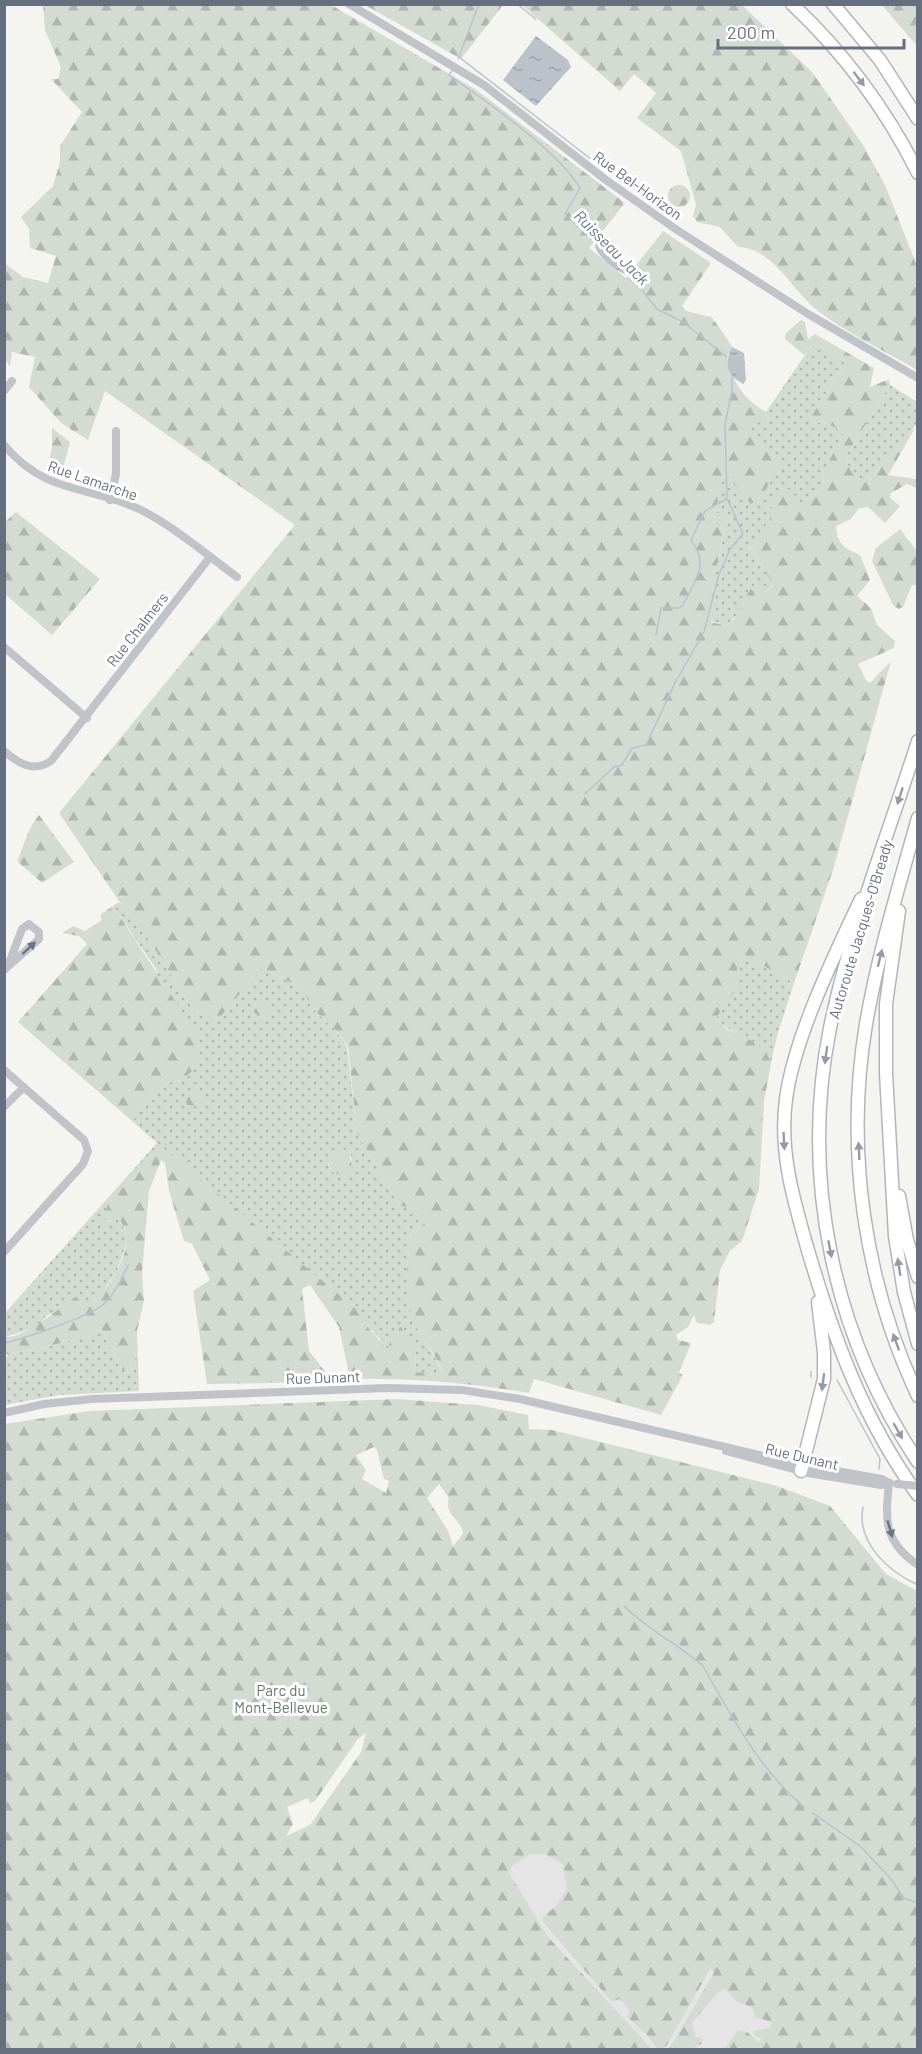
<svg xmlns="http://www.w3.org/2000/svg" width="922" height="2054" font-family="Barlow,sans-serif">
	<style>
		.built { fill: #e5e5e5 }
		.grass { fill: url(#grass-dots); fill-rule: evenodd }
		.forest { fill: url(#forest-firs); fill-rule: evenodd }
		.water { fill: url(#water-ripples) }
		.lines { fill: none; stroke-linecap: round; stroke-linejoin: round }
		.stream { stroke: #bbc2c9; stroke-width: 1.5 }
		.highway-casing { stroke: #b3b5b9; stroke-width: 15 }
		.minor { stroke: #c0c3c7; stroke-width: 8 }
		.highway { stroke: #fff; stroke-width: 12 }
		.minor-bridge { stroke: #c0c3c7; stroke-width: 8 }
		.oneway { fill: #949aa6 }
		.oneway2 { fill: #6a7384 }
		.labels { text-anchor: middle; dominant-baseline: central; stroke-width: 6; stroke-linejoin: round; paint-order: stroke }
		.street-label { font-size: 15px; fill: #666f80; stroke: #fff }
		.park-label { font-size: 15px; fill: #647865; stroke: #fff }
		.water-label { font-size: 16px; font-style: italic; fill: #677684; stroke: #fff }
	</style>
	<defs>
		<pattern id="grass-dots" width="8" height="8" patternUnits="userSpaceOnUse" patternTransform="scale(1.5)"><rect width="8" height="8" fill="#d4dbd3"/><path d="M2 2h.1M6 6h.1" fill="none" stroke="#b0b6b0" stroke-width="1.8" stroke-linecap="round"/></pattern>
		<pattern id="forest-firs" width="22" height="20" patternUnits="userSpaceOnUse" patternTransform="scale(1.5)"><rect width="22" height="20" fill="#d4dbd3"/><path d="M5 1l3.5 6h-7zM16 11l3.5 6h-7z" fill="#b0b6b0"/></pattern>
		<pattern id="water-ripples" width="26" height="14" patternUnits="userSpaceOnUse" patternTransform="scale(1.5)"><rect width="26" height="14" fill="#bbc2c9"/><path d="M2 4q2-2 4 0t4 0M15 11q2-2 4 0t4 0" fill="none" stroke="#9ca2a8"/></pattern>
	</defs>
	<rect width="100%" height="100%" fill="#f4f5f1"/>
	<!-- built -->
	<path class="built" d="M 544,1834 L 705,1965 L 802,2049 L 629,2049 L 489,1881 Z"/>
	<!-- grass -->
	<path class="grass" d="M 818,345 L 845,363 L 811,417 L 812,423 L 824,422 L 842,431 L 843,435 L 823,472 L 824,488 L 801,503 L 762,506 L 782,507 L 749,546 L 774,584 L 765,593 L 749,589 L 743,607 L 727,626 L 711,621 L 715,575 L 727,518 L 715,512 L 723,470 L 737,424 L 767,417 L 766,412 L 811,346 Z
		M 890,385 L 917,402 L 917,424 L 867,483 C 854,478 846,469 847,454 Z
		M 119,902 L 149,940 L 197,1015 L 203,1013 L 213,1024 L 262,968 L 305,990 C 308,1013 338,1026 347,1047 L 357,1133 L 399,1205 L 420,1211 L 427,1222 L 411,1234 C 406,1268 403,1303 421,1334 C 428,1349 438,1359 443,1375 L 416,1372 L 415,1350 L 391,1344 L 388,1351 L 380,1339 L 362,1320 L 157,1143 L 157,1149 L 105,1222 L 120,1218 L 128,1239 L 117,1271 L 99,1297 L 92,1304 L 47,1315 L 37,1327 L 5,1337 L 5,1313 L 157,1143 L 132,1121 L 167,1083 L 182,1080 L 156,969 L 113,906 ZM 349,1148 L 352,1160 L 346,1177 L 334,1173 L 328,1164 L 333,1157 Z
		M 742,959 L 764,966 L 794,983 L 777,1036 L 771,1063 C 762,1043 732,1036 716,1018 L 737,988 L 737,969 Z
		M 102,1330 L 123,1371 L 135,1369 L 137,1331 L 139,1391 L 59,1395 L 5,1405 L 4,1362 L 8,1355 L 91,1336 Z"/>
	<!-- forest -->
	<path class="forest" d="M 43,5 L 331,5 L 475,89 L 625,203 L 589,248 L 626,278 L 663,231 L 711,263 L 682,306 L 686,311 L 711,317 C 716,322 729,341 732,347 L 727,357 C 734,383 742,398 766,412 L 767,416 L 763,422 L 738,425 L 781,464 L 761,497 L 751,504 L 723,471 L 715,512 L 727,517 L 715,575 L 711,622 L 727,626 C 743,613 743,594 755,584 L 765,593 L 774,585 L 749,545 L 781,507 L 761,507 L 790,489 L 801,503 L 824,488 L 823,472 L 843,435 L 842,431 L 824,422 L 812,423 L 811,417 L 845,363 L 818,345 L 811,346 L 804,355 L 785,339 L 786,333 L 801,320 L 805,322 L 808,339 L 815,334 L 874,368 L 870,387 L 889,379 L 890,385 L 847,454 C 846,469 854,478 867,483 L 871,479 L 909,432 L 915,428 L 888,475 L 916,479 L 917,488 L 907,484 L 891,493 L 890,498 L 900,506 L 885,523 L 868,507 L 859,508 L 851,519 L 836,526 C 837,544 844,548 860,555 L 870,580 L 857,596 L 871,608 L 877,625 L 895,641 L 894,648 L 858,664 L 866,680 L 870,683 L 891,661 L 833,870 L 794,983 L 764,966 L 742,959 L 737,969 L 737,988 L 716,1018 L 728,1030 L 754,1042 L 766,1052 L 771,1063 L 764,1102 L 759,1189 L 742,1241 L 730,1251 L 720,1270 L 714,1322 L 710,1325 L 696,1322 L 694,1315 L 688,1327 L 676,1335 L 678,1340 L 691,1343 L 679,1373 L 683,1375 L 661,1415 L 534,1379 L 529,1393 C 469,1383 411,1378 350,1379 L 339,1327 L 310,1285 L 302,1289 L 309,1351 L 325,1371 L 330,1382 L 207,1384 L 193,1291 L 210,1280 L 192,1244 L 184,1241 L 169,1191 L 165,1163 L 161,1160 L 149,1191 L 142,1273 L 144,1301 L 137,1331 L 135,1369 L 123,1371 L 102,1330 L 91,1336 L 8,1355 L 5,1352 L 5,1337 C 26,1338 60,1307 80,1294 L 92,1304 C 108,1288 124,1264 127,1241 C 128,1234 122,1224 120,1218 L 104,1222 L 108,1203 L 157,1149 L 157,1143 L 361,1313 C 364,1327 380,1338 387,1350 L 395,1328 L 401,1327 L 415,1350 L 416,1372 L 443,1374 C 438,1358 429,1348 420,1334 C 402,1302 406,1269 411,1234 L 426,1222 L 420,1211 L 399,1205 L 357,1133 L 348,1047 C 338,1026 308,1013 305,990 L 262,968 L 213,1025 L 203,1013 L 197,1015 L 149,940 L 132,920 L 59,813 L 295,525 L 105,391 L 88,440 L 61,423 L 29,387 L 35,357 L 12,352 L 10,366 L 5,359 L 4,263 L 23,277 L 48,283 L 56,256 L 30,248 L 29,229 L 21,217 L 53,186 L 60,162 L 60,146 L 82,112 L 51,79 L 58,79 L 61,67 L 45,30 Z
		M 365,5 L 503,5 L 461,59 Z
		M 522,5 L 742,5 L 812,72 L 863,145 L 885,185 L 917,266 L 917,370 C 885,351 848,334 818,311 C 794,293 772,247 738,247 L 720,227 L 697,222 L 693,216 L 696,205 L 681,151 L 637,118 L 656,93 L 634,74 L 620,91 Z
		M 882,5 L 917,5 L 917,46 Z
		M668 196a11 11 0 1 1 22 0a11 11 0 1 1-22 0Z
		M 52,428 L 70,442 L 61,476 L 47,469 L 52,448 Z
		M 16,512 L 100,579 L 52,635 L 5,594 L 5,522 Z
		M 900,529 L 917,551 L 918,585 L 912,585 L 903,607 L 899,609 L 893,605 L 872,561 L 876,548 Z
		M 39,815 L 74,862 L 42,883 L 17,861 C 25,844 27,829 39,815 Z
		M 113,906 L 200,1039 L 199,1061 L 192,1071 L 182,1080 L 167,1083 L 132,1121 L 18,1022 L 87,944 L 79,936 L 62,933 L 73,926 L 85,931 L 102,920 L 100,915 Z
		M 266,1000 L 271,1003 L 273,1009 L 264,1022 L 254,1012 L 257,1005 Z
		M 195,1084 L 199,1086 L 204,1102 L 200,1106 L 187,1105 L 184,1097 Z
		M 349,1148 L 353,1174 L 346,1177 L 334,1173 L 328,1163 L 333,1157 Z
		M 397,1399 L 478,1405 L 528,1415 L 529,1429 L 552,1430 L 777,1486 L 830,1506 L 886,1574 L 917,1591 L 917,2049 L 724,2049 L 738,2030 L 746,2031 L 759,2043 L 761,2038 L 755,2036 L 754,2031 L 769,2028 L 772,2024 L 766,2020 L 755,2018 L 753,2008 L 736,2001 L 725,1989 L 718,1992 L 692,2023 L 696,2037 L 701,2037 L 702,2043 L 692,2049 L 669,2049 L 714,1973 L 710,1969 L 667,2045 L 662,2049 L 657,2048 L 648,2036 L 627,2017 L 630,2010 L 619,1999 L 612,2002 L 543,1922 L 543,1917 L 557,1905 L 567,1889 L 563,1865 L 545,1854 L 530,1854 L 512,1866 L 509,1873 L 548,1937 L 652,2049 L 5,2049 L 5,1424 L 89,1411 ZM 374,1447 L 377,1450 L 384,1479 L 389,1481 L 386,1493 L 362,1479 L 366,1470 L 356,1455 ZM 439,1484 L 449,1498 C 443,1514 462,1520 463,1534 L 453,1546 L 448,1531 L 427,1498 ZM 366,1733 L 361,1752 L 310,1825 L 286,1836 L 293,1824 L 287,1807 L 308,1798 L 310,1803 L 315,1801 L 358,1739 Z"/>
	<!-- water -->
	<path class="water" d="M 536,36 L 568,60 L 571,67 L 536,106 L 503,80 Z
		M 602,238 C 620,239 622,259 629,272 L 627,275 C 616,271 598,258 595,246 Z
		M 732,347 L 744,353 L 746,380 L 743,384 C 727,375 724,363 732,347 Z"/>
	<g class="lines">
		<!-- stream -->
		<path class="stream" d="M 517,4 L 536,19
			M 459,57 L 596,163
			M 458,59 L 479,4
			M 452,71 L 449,75 C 487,102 557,150 580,188 L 565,214 L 597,244
			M 629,274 L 657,309 L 683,322 L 727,357
			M 656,635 L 661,608 L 679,608 L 683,605 C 695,580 710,564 691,540 L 705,511 L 726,499
			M 585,794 L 614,767 L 622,765 L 632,748 L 646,745 L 675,683 L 704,632 L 719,574 L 730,549 L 743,534 L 727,498 L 725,424 L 732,391 L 732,376
			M 4,1343 C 23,1339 91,1316 104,1304 C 115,1294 122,1279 128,1265
			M 811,1377 L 811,1372
			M 837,1380 L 880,1459 L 879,1469
			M 863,1507 C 856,1543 889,1572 918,1585
			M 624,1606 C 648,1630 678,1644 703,1666 C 731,1716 760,1770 804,1807
			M 813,1813 L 861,1847 L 890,1878 L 904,1898 L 918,1903"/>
		<!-- highway casing -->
		<g class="highway-casing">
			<path id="highway" d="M 792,4 C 844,53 886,109 918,173
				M 833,4 L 880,60 L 918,119
				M 918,741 C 888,835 850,931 830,1028 C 800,1178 833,1335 918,1462
				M 918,818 C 899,886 878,954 866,1024 C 845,1149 864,1282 918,1396
				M 861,899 C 834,956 794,1038 786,1099 C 779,1151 793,1198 807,1247 C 833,1336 863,1420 918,1495
				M 899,911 L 886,1004 L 886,1073 L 895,1236 L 904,1292 L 918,1344
				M 899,1196 L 907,1240 L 918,1277
				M 801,1471 L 824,1379 L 824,1352 L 818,1302"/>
		</g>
		<!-- minor -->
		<path class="minor" d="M 349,4 L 484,85 L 606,180 L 677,230 L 808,314 L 918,378
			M 4,391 L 12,381
			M 4,445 C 48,497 89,484 143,511 C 176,528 207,555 237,577
			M 110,500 L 116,474 L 116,431
			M 4,647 L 87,718
			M 4,751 C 18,763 33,773 51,761 L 210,557
			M 4,970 L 39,939 L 39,932 L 29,924 L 22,929 L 8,966
			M 4,1070 L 84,1140 L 88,1151 L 83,1164 L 4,1252
			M 4,1107 L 24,1087
			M 4,1413 L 44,1404 L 92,1399 L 387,1388 L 462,1390 L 520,1399 L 802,1465 L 882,1479 L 889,1483
			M 726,1451 L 808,1473 L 881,1485 L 890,1483
			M 889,1483 C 885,1521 884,1542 918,1565"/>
		<!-- highway -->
		<use href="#highway" class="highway"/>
		<!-- minor-bridge -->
		<path class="minor-bridge" d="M 897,1484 L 918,1486"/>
	</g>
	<!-- one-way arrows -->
	<defs><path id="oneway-solid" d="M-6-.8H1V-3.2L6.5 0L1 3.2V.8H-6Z" transform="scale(1.5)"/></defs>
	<g class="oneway">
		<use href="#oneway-solid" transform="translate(859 79) rotate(53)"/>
		<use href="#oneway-solid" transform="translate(900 796) rotate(108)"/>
		<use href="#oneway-solid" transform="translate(880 958) rotate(-76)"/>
		<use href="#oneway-solid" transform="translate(826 1055) rotate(98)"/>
		<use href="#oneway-solid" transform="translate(784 1141) rotate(87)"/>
		<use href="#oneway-solid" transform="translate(859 1151) rotate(-93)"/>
		<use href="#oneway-solid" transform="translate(830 1249) rotate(79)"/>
		<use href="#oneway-solid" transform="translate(899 1267) rotate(-99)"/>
		<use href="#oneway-solid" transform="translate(896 1342) rotate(-110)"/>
		<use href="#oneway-solid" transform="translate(823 1382) rotate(97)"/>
		<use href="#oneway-solid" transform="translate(898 1431) rotate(60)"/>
	</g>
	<g class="oneway2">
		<use href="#oneway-solid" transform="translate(29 948) rotate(-43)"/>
		<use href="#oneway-solid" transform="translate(890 1529) rotate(74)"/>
	</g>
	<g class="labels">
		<!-- street labels -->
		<g class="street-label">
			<text transform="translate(638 185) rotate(36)">Rue Bel-Horizon</text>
			<text transform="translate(93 480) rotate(19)">Rue Lamarche</text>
			<text transform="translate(137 629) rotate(-52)">Rue Chalmers</text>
			<text transform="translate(860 929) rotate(-73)">Autoroute Jacques-O'Bready</text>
			<text transform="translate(323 1377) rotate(-2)">Rue Dunant</text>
			<text transform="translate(802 1456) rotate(13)">Rue Dunant</text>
		</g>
		<!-- park labels -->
		<g class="park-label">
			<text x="281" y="1690">Parc du<tspan x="281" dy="17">Mont-Bellevue</tspan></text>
		</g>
		<!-- water labels -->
		<g class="water-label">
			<text transform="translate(612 247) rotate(45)">Ruisseau Jack</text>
		</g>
	</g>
	<!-- border -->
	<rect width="922" height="2054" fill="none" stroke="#666f80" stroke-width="12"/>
	<!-- scale -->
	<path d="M718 39v9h186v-9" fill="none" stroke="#666f80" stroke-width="3"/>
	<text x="727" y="39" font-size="18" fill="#666f80" stroke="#ffffff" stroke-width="4.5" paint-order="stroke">200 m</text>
</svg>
